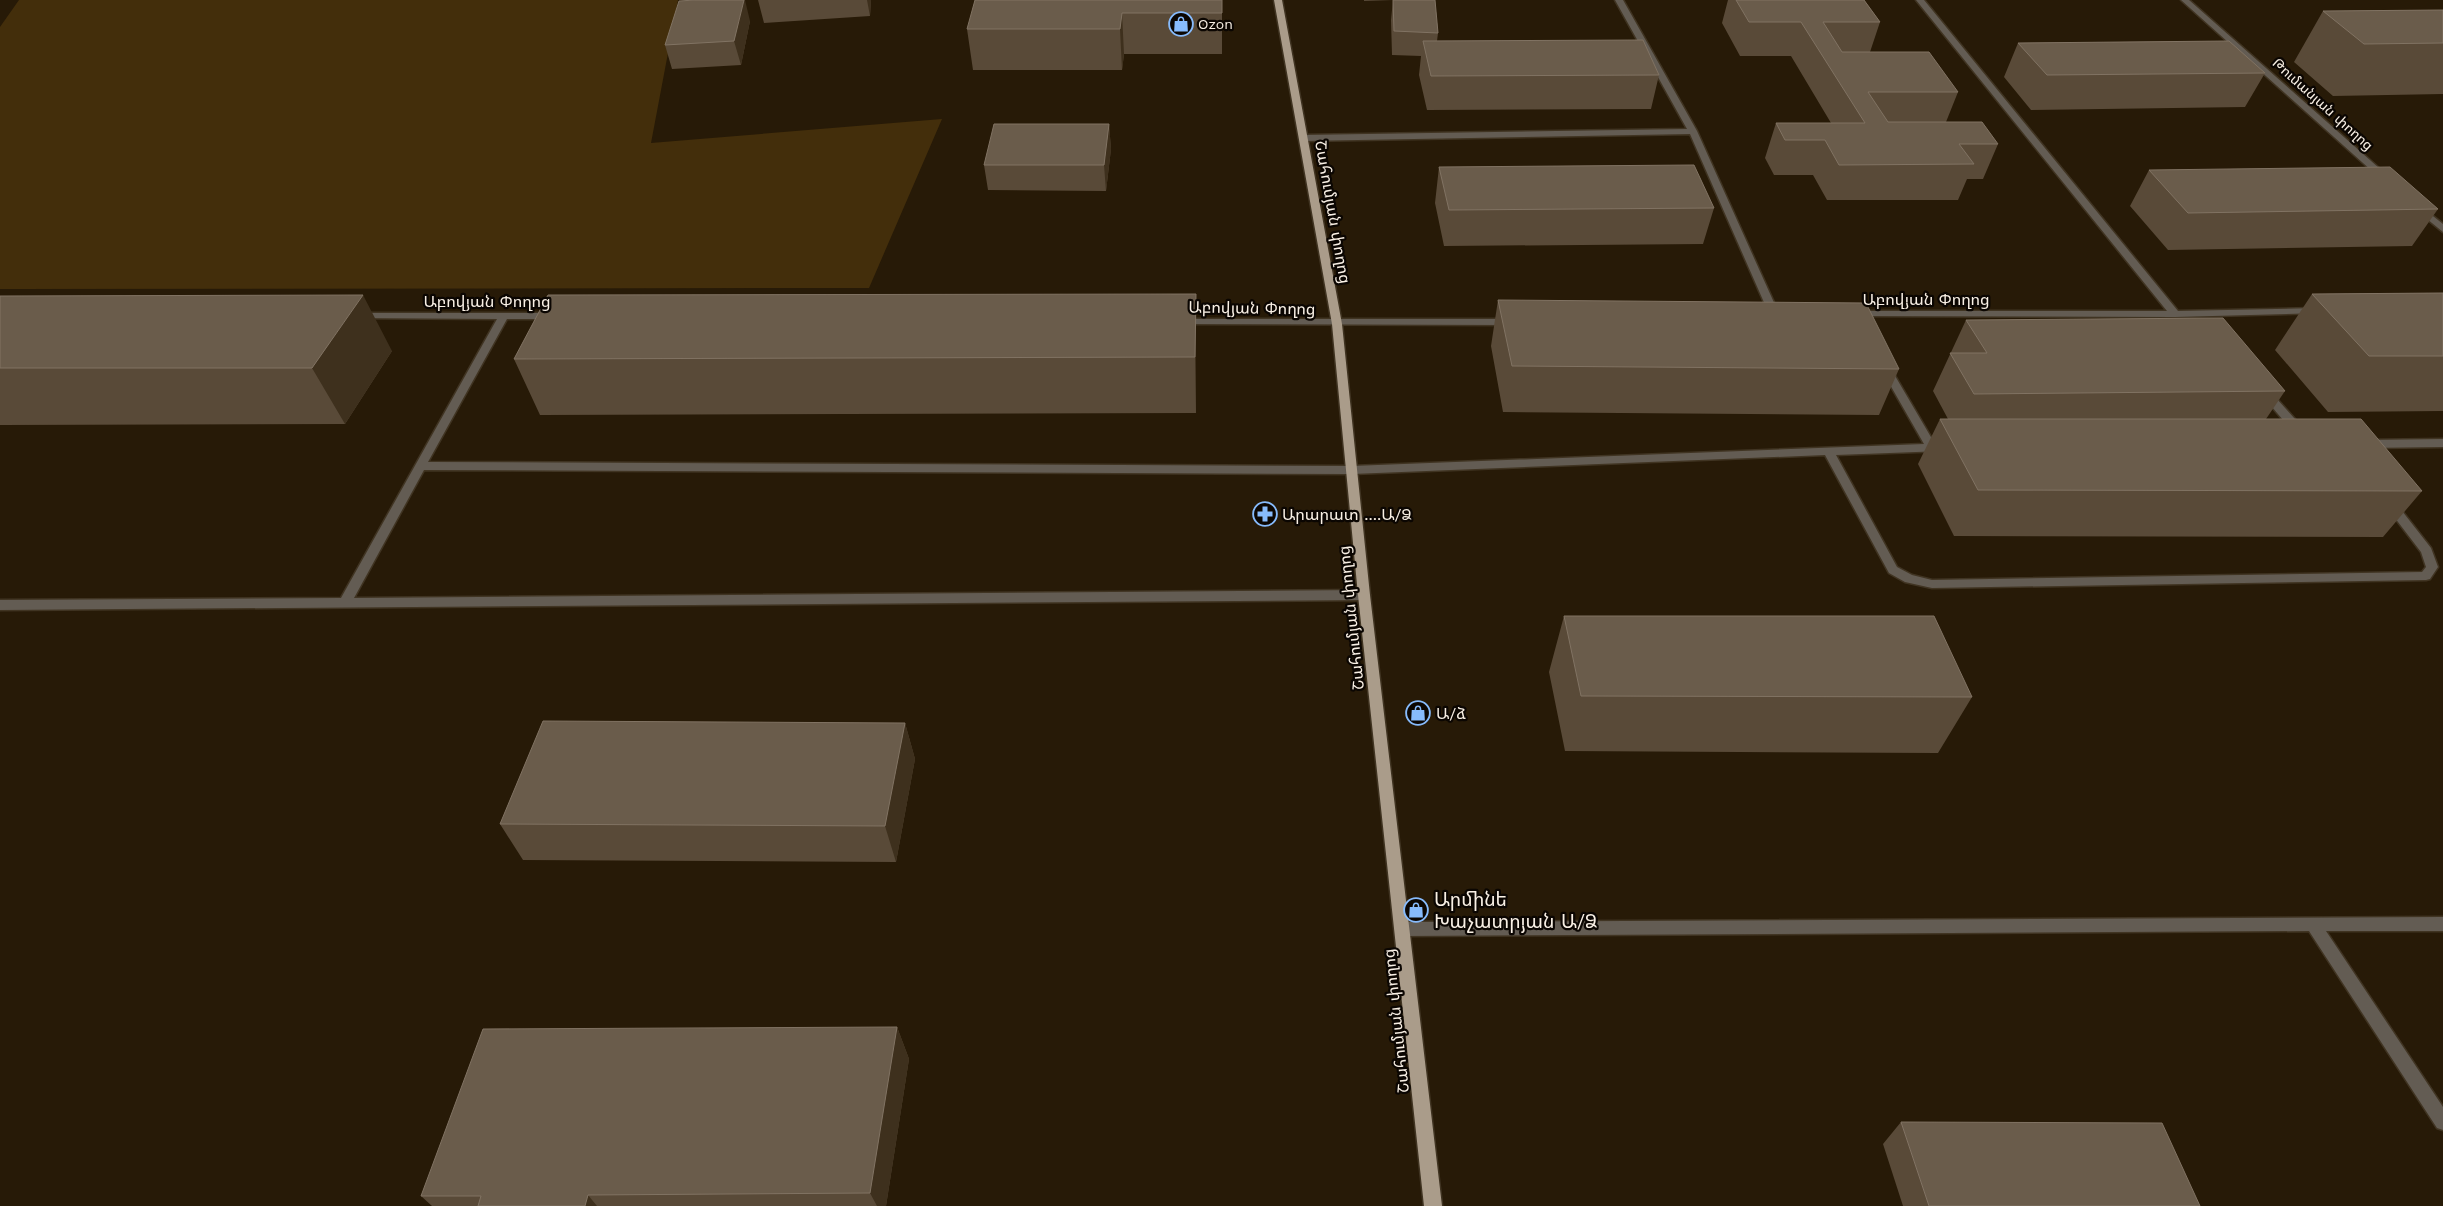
<svg xmlns="http://www.w3.org/2000/svg" width="2443" height="1206" font-family="'Work Sans','Noto Sans Armenian',sans-serif">
	<style>
		.green { fill: #432e0b }
		.lines { fill: none; stroke-linecap: round; stroke-linejoin: round }
		.minor-casing { stroke: #403422; stroke-width: 3 }
		.major-casing { stroke: #403422; stroke-width: 3 }
		.minor { fill: #635c53; fill-rule: evenodd }
		.major { fill: #aa9c8a; fill-rule: evenodd }
		.wall { fill: #594a38 }
		.shaded-wall { fill: #3e301d }
		.building { fill: #6a5c4b; stroke: #817363 }
		.labels { text-anchor: middle; dominant-baseline: central; stroke-width: 4.5; stroke-linejoin: round; paint-order: stroke }
		.far-poi-label { font-size: 14px; fill: #f9f0e5; stroke: #0b0602; text-anchor: start }
		.far-street-label { font-size: 14px; fill: #f9f0e5; stroke: #0b0602 }
		.street-label { font-size: 16px; fill: #f9f0e5; stroke: #0b0602 }
		.poi-label { font-size: 16px; fill: #f9f0e5; stroke: #0b0602; text-anchor: start }
		.near-poi-label { font-size: 19px; fill: #f9f0e5; stroke: #0b0602; text-anchor: start }
	</style>
	<rect width="100%" height="100%" fill="#271a07"/>
	<!-- green -->
	<path class="green" d="M 19,0 L 678,0 L 651,143 L 942,119 L 869,288 L 0,289 L 0,27 Z"/>
	<g class="lines">
		<!-- minor casing -->
		<g class="minor-casing">
			<path id="minor" d="M 1615,0 L 1623,0 L 1697,131 L 1780,316 L 1779,318 L 1775,319 L 1770,316 L 1690,134 L 1303,141 L 1299,138 L 1303,135 L 1687,129 Z
				M 1916,0 L 1924,0 L 2178,311 L 2317,308 L 2321,309 L 2321,313 L 2175,317 L 1851,316 L 1850,314 L 1855,311 L 2167,311 Z
				M 2181,0 L 2189,0 L 2388,176 L 2388,180 L 2382,180 Z
				M 2419,205 L 2443,224 L 2443,232 L 2416,210 L 2416,206 Z
				M 357,313 L 552,313 L 557,316 L 552,319 L 507,319 L 428,462 L 1352,466 L 1924,444 L 1881,369 L 1886,366 L 1891,369 L 1935,444 L 1943,443 L 1949,447 L 1943,451 L 1836,455 L 1897,567 L 1912,575 L 1932,580 L 2422,572 L 2426,567 L 2421,552 L 2385,505 L 2391,501 L 2395,502 L 2431,548 L 2438,567 L 2430,579 L 2426,580 L 1932,588 L 1905,582 L 1889,573 L 1825,455 L 1352,474 L 424,470 L 354,598 L 1364,590 L 1370,595 L 1364,600 L 0,610 L 0,600 L 341,598 L 497,319 L 353,318 L 352,316 Z
				M 1180,319 L 1510,319 L 1515,322 L 1510,325 L 1176,324 L 1175,322 Z
				M 2264,388 L 2268,389 L 2303,428 L 2305,431 L 2303,434 L 2295,434 L 2260,393 L 2259,391 Z
				M 2443,439 L 2443,447 L 2366,448 L 2360,444 L 2366,440 Z
				M 2443,917 L 2443,931 L 2326,931 L 2443,1107 L 2443,1130 L 2437,1128 L 2309,931 L 1403,936 L 1398,934 L 1395,929 L 1398,924 L 1403,922 Z"/>
		</g>
		<!-- major casing -->
		<g class="major-casing">
			<path id="major" d="M 1274,0 L 1282,0 L 1342,324 L 1370,595 L 1442,1206 L 1424,1206 L 1358,595 L 1332,324 Z"/>
		</g>
		<!-- minor -->
		<use href="#minor" class="minor"/>
		<!-- major -->
		<use href="#major" class="major"/>
	</g>
	<!-- wall -->
	<path class="wall" d="M 758,0 L 871,0 L 870,16 L 764,23 Z
		M 1222,0 L 1222,54 L 1124,54 L 1122,70 L 973,70 L 967,29 Z
		M 1364,0 L 1435,0 L 1438,33 L 1437,41 L 1659,75 L 1651,109 L 1427,110 L 1419,75 L 1421,56 L 1392,55 L 1391,20 L 1393,0 L 1364,1 Z
		M 1728,0 L 1864,0 L 1880,22 L 1870,52 L 1958,92 L 1946,122 L 1998,144 L 1983,179 L 1967,179 L 1958,200 L 1827,200 L 1813,175 L 1774,175 L 1765,158 L 1776,123 L 1831,123 L 1791,56 L 1740,56 L 1722,23 Z
		M 2443,10 L 2443,94 L 2333,96 L 2294,62 L 2323,11 Z
		M 750,21 L 741,65 L 672,69 L 665,45 Z
		M 2018,43 L 2265,73 L 2245,107 L 2031,110 L 2004,77 Z
		M 1109,124 L 1111,149 L 1106,191 L 988,190 L 984,165 Z
		M 1439,167 L 1714,208 L 1703,244 L 1444,246 L 1435,203 Z
		M 2149,170 L 2438,209 L 2412,246 L 2168,250 L 2130,206 Z
		M 2443,293 L 2443,411 L 2328,412 L 2275,350 L 2312,294 Z
		M 0,296 L 392,351 L 345,424 L 0,425 Z
		M 1498,300 L 1899,369 L 1879,415 L 1503,412 L 1491,346 Z
		M 1966,320 L 2285,391 L 2266,419 L 2422,491 L 2383,537 L 1954,536 L 1918,464 L 1940,419 L 1948,419 L 1933,391 Z
		M 1196,350 L 1196,413 L 540,415 L 514,359 Z
		M 1564,616 L 1972,697 L 1938,753 L 1565,751 L 1549,672 Z
		M 905,723 L 915,759 L 896,862 L 523,860 L 500,824 Z
		M 897,1027 L 909,1059 L 886,1206 L 432,1206 L 421,1196 Z
		M 1901,1122 L 2200,1206 L 1903,1206 L 1883,1144 Z"/>
	<!-- shaded-wall -->
	<path class="shaded-wall" d="M 744,0 L 745,0 L 750,21 L 741,65 L 734,41 Z
		M 867,0 L 871,0 L 870,16 Z
		M 1122,13 L 1124,54 L 1122,70 L 1120,29 Z
		M 1109,124 L 1111,149 L 1106,191 L 1104,165 Z
		M 1196,294 L 1196,413 L 1195,357 Z
		M 363,295 L 392,351 L 345,424 L 312,368 Z
		M 905,723 L 915,759 L 896,862 L 885,826 Z
		M 897,1027 L 909,1059 L 886,1206 L 877,1206 L 870,1193 Z
		M 588,1195 L 597,1206 L 585,1206 Z"/>
	<!-- building -->
	<path class="building" d="M 695,0 L 744,0 L 734,41 L 665,45 L 679,1 Z
		M 975,0 L 1222,0 L 1222,13 L 1122,13 L 1120,29 L 967,29 Z
		M 1393,0 L 1435,0 L 1438,33 L 1394,31 Z
		M 1736,0 L 1864,0 L 1880,22 L 1823,22 L 1842,52 L 1929,52 L 1958,92 L 1868,92 L 1888,122 L 1982,122 L 1998,144 L 1959,144 L 1974,164 L 1839,165 L 1825,140 L 1785,140 L 1776,123 L 1865,123 L 1801,22 L 1749,22 Z
		M 2443,10 L 2443,43 L 2364,44 L 2323,11 Z
		M 1643,40 L 1659,75 L 1431,76 L 1423,41 Z
		M 2229,41 L 2265,73 L 2047,75 L 2018,43 Z
		M 994,124 L 1109,124 L 1104,165 L 984,165 Z
		M 1694,165 L 1714,208 L 1449,210 L 1439,167 Z
		M 2390,167 L 2438,209 L 2188,213 L 2149,170 Z
		M 2443,293 L 2443,356 L 2369,356 L 2312,294 Z
		M 1196,294 L 1195,357 L 514,359 L 548,295 Z
		M 363,295 L 312,368 L 0,368 L 0,296 Z
		M 1498,300 L 1866,303 L 1899,369 L 1512,366 Z
		M 2223,318 L 2285,391 L 1974,394 L 1950,353 L 1987,353 L 1966,320 Z
		M 1940,419 L 2361,419 L 2422,491 L 1978,490 Z
		M 1564,616 L 1934,616 L 1972,697 L 1581,696 Z
		M 543,721 L 905,723 L 885,826 L 500,824 Z
		M 897,1027 L 870,1193 L 588,1195 L 585,1206 L 478,1206 L 481,1196 L 421,1196 L 483,1029 Z
		M 1901,1122 L 2162,1123 L 2200,1206 L 1929,1206 Z"/>
	<!-- icons -->
	<defs>
		<g id="shop-ring" transform="scale(1.25)"><circle r="9.5" fill="#0b0602" stroke="#87bbfc" stroke-width="1.5"/><path d="M-5-2.5h2.3a2.7 3.5 0 0 1 5.4 0H5L5.5 6h-11ZM-1.5-2.5h3a1.5 2.3 0 0 0-3 0Z" fill="#87bbfc"/></g>
		<g id="pharmacy-ring" transform="scale(1.25)"><circle r="9.5" fill="#0b0602" stroke="#87bbfc" stroke-width="1.5"/><path d="M-2-6h4v4h4v4h-4v4h-4v-4h-4v-4h4Z" fill="#87bbfc"/></g>
	</defs>
	<g fill-rule="evenodd">
		<use href="#shop-ring" x="1181" y="24"/>
		<use href="#pharmacy-ring" x="1265" y="514"/>
		<use href="#shop-ring" x="1418" y="713"/>
		<use href="#shop-ring" x="1416" y="910"/>
	</g>
	<g class="labels">
		<!-- far-poi labels -->
		<g class="far-poi-label">
			<text x="1198" y="24">Ozon</text>
		</g>
		<!-- far-street labels -->
		<g class="far-street-label">
			<text transform="translate(2323 104) rotate(42)">Թումանյան փողոց</text>
		</g>
		<!-- street labels -->
		<g class="street-label">
			<text transform="translate(1333 212) rotate(80)">Շահումյան փողոց</text>
			<text x="1926" y="299">Աբովյան Փողոց</text>
			<text x="487" y="301">Աբովյան Փողոց</text>
			<text transform="translate(1252 308) rotate(1)">Աբովյան Փողոց</text>
			<text transform="translate(1351 618) rotate(-96)">Շահումյան փողոց</text>
			<text transform="translate(1396 1021) rotate(-96)">Շահումյան փողոց</text>
		</g>
		<!-- poi labels -->
		<g class="poi-label">
			<text x="1282" y="514">Արարատ ....Ա/Ձ</text>
			<text x="1436" y="713">Ա/ձ</text>
		</g>
		<!-- near-poi labels -->
		<g class="near-poi-label">
			<text x="1434" y="899">Արմինե<tspan x="1434" dy="22">Խաչատրյան Ա/Ձ</tspan></text>
		</g>
	</g>
</svg>
